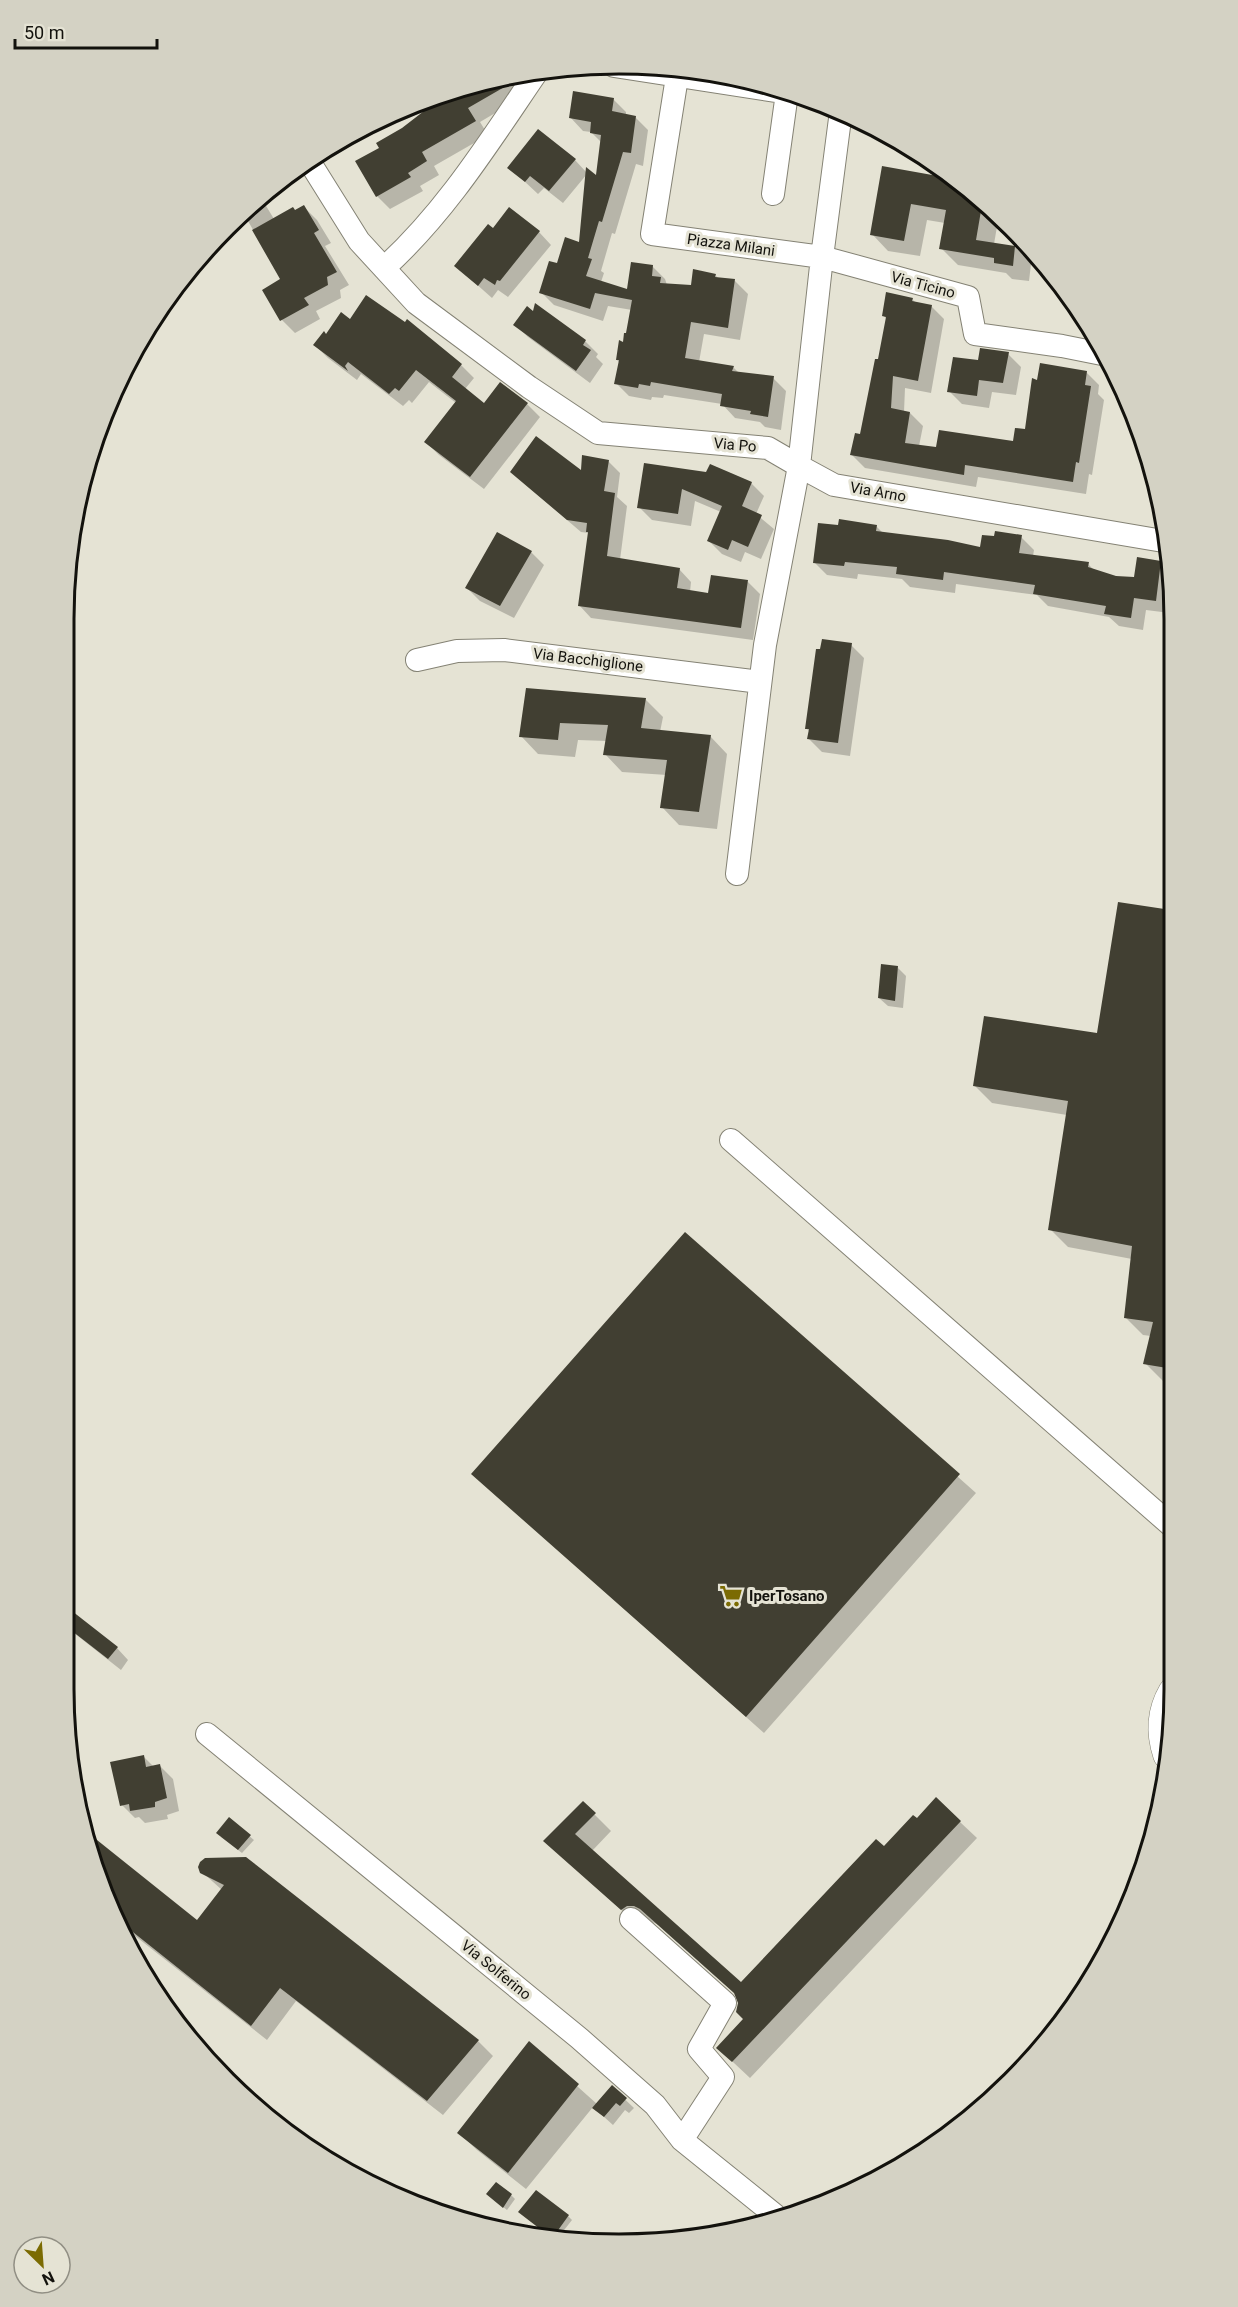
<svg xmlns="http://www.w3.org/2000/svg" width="1238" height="2307" font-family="Roboto,sans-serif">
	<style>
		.shadow { fill: #0003 }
		.building { fill: #413f32 }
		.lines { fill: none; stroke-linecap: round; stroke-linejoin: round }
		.minor-casing { stroke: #848274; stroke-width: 24 }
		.secondary-casing { stroke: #848274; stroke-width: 33 }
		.minor { stroke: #fff; stroke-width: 22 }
		.secondary { stroke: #fff; stroke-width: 32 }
		.labels { text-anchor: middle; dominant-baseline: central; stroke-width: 6; stroke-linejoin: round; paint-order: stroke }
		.street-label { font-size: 15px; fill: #13120d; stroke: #e5e3d4 }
		.poi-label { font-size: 15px; font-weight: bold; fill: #13120d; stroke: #e5e3d4; text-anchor: start }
		.rim { fill: none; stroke: #13120d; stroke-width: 3 }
	</style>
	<rect width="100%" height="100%" fill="#e5e3d4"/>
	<!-- shadow -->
	<path class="shadow" d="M 528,72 L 527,94 L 480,122 L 488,135 L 434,166 L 439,175 L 420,186 L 423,191 L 390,209 L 377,196 L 357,162 L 381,148 L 454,89 Z
		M 613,99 L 626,112 L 626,115 L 635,117 L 648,130 L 643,166 L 636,164 L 615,234 L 612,233 L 601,271 L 604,273 L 601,282 L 628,291 L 652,266 L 665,279 L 667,285 L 692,286 L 715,275 L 719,279 L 735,281 L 748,294 L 740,340 L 704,334 L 699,362 L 733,367 L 739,373 L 773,378 L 786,391 L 781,430 L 765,427 L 760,422 L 735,418 L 722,404 L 664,395 L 663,398 L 652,397 L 651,400 L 629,396 L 616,383 L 620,363 L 617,360 L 624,343 L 632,310 L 608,306 L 603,321 L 554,305 L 541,292 L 558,264 L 580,244 L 587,174 L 563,203 L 544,188 L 538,194 L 509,167 L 575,160 L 587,173 L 597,178 L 602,143 L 591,132 L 583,131 L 570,117 Z
		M 396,113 L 397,116 L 357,140 L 350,133 Z
		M 883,167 L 958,182 L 985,201 L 999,215 L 994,244 L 1015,247 L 1031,264 L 1029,281 L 1012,279 L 1006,273 L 958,265 L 941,248 L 945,223 L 927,220 L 920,256 L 888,251 L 872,234 Z
		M 260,196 L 274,219 L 304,207 L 317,220 L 331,243 L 325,246 L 349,285 L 340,290 L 341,298 L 316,311 L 320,319 L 295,333 L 282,320 L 282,280 L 248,221 L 239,229 L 233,222 Z
		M 493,230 L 539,232 L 551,245 L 508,297 L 498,290 L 492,298 L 456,266 Z
		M 912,299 L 917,304 L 931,306 L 944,319 L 931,393 L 905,388 L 904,412 L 910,413 L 923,426 L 919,446 L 937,448 L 1014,442 L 1026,431 L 1038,381 L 1086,372 L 1099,385 L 1098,394 L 1104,400 L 1092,475 L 1089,474 L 1086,494 L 978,477 L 976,487 L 865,468 L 852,455 L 862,435 L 880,360 L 887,319 L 883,315 Z
		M 350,321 L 461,365 L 474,378 L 465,389 L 484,405 L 527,404 L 540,417 L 484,489 L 439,455 L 426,442 L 456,403 L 429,382 L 412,403 L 409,400 L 403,406 L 361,374 L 357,380 L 328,358 L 315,345 Z
		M 515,324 L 585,341 L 598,354 L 596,357 L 603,364 L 590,383 L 528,337 Z
		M 1008,354 L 1021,367 L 1016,395 L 992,392 L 989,408 L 962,404 L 949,391 L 979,362 Z
		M 608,461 L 620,473 L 617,497 L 627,506 L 620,560 L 679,569 L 691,582 L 690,592 L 710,595 L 712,577 L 748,582 L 760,594 L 753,640 L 591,618 L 579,605 L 589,533 L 581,532 L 525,484 L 582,472 Z
		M 646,465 L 751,483 L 764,496 L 756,514 L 774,529 L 761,559 L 745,552 L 741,562 L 722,554 L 709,541 L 721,512 L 695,501 L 691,526 L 652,520 L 639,507 Z
		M 876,526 L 883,533 L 981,549 L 1021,537 L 1034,550 L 1033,556 L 1088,564 L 1095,571 L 1116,577 L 1135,579 L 1161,562 L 1170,572 L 1170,613 L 1146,610 L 1143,630 L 1119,626 L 1109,617 L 1048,606 L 1037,595 L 956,584 L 955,593 L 910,587 L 902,579 L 858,574 L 857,579 L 827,575 L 814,562 Z
		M 531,552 L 544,565 L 514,618 L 480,601 L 467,588 Z
		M 851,645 L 864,658 L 850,756 L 822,752 L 809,739 L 810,732 L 806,728 Z
		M 527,690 L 645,699 L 663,717 L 660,732 L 710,736 L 727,754 L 717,829 L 679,825 L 662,807 L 667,775 L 622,772 L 605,754 L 607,741 L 578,740 L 575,757 L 538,754 L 521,736 Z
		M 1119,903 L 1171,911 L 1173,1383 L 1163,1381 L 1145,1363 L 1151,1336 L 1143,1335 L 1125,1317 L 1132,1259 L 1068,1247 L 1050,1229 L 1067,1115 L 992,1103 L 975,1086 L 1098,1035 Z
		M 898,968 L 906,976 L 903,1008 L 888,1006 L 879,998 Z
		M 686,1235 L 976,1493 L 764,1733 L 473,1474 Z
		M 63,1606 L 117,1648 L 128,1660 L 121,1670 L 74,1633 L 63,1647 Z
		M 63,1668 L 72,1676 L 63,1688 Z
		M 144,1757 L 154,1767 L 160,1766 L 173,1779 L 179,1811 L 167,1815 L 168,1819 L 145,1823 L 139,1817 L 135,1818 L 122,1805 Z
		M 583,1803 L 611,1831 L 592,1851 L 741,1984 L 884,1848 L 917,1821 L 960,1822 L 977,1838 L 750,2078 L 718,2048 L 745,2019 L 737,1995 L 659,1925 L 652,1922 L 645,1922 L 639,1926 L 545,1841 Z
		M 229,1819 L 254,1840 L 242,1853 L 221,1837 Z
		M 87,1835 L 197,1923 L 222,1890 L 202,1872 L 246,1859 L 478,2041 L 493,2056 L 443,2115 L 296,2001 L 267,2040 L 125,1928 L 93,1867 Z
		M 529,2043 L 597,2104 L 612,2087 L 634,2108 L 629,2113 L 625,2110 L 613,2125 L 593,2107 L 526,2189 L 477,2150 L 459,2133 Z
		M 511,2195 L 515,2199 L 507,2210 L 492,2198 Z
		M 568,2216 L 572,2220 L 561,2234 L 545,2232 Z"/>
	<!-- building -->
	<path class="building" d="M 519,74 L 515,81 L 468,108 L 476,121 L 422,152 L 427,161 L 408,173 L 411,177 L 376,197 L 355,161 L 379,148 L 376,143 L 402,128 L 424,111 L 419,102 L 441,92 Z
		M 573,91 L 614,98 L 612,111 L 636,116 L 631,153 L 623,152 L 602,222 L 599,221 L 588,258 L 592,259 L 586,276 L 627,289 L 631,262 L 653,265 L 652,276 L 661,277 L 660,283 L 691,285 L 693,269 L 716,274 L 715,277 L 735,279 L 728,328 L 691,322 L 685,358 L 734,366 L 732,371 L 774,376 L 768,417 L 750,414 L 751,411 L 720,406 L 722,394 L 651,382 L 650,386 L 639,384 L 638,388 L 614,384 L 619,360 L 616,360 L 619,340 L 623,342 L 624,333 L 626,333 L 632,300 L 595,293 L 590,309 L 539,293 L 549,261 L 557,263 L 565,237 L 579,242 L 586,167 L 596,175 L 601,135 L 590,133 L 591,122 L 569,118 Z
		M 538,129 L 576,159 L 549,191 L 530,176 L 525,182 L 507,168 Z
		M 882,166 L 949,178 L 948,184 L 964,186 L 983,199 L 976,240 L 1015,246 L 1013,266 L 994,263 L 994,258 L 939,249 L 946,210 L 911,204 L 904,241 L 870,235 Z
		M 304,205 L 319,230 L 314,233 L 337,272 L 327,277 L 328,285 L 304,298 L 309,305 L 280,321 L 262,290 L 280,279 L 252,230 L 293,207 L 295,210 Z
		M 509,207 L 540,231 L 500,281 L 497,280 L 495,285 L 484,278 L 478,286 L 454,266 L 488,224 L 493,228 Z
		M 886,292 L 913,298 L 912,301 L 932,305 L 918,381 L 893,376 L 891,408 L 910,412 L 905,443 L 936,447 L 939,430 L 1013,441 L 1015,428 L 1025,429 L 1032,378 L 1037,380 L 1040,363 L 1087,371 L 1085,385 L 1091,386 L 1079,463 L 1076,462 L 1073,482 L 965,465 L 964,475 L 850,455 L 855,433 L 860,434 L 875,359 L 878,359 L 886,317 L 882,316 Z
		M 366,295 L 405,322 L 407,319 L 462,364 L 452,377 L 484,403 L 500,382 L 528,403 L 470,477 L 424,442 L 456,401 L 416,370 L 399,391 L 395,388 L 389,394 L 348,362 L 345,366 L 348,371 L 313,345 L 324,331 L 326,334 L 341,312 L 350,319 Z
		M 535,303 L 586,340 L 583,345 L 591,350 L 576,371 L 513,325 L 527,306 L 533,311 Z
		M 980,348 L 1009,352 L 1003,383 L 979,380 L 977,396 L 947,392 L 953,357 L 978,360 Z
		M 536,436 L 581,470 L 582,455 L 609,460 L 604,491 L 615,493 L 607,556 L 680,568 L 677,588 L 708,593 L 711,575 L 748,580 L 741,628 L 578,606 L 588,532 L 586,532 L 587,523 L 567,520 L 510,472 Z
		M 644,463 L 706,472 L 710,464 L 752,482 L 742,506 L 762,515 L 748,547 L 732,540 L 728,550 L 707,541 L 722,506 L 682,489 L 678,514 L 637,508 Z
		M 839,519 L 877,525 L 876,531 L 948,540 L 980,547 L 982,535 L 994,536 L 995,531 L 1022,535 L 1019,553 L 1089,562 L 1088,567 L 1116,576 L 1134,577 L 1137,557 L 1161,561 L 1156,601 L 1134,598 L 1131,618 L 1104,614 L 1106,606 L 1033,594 L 1035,585 L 944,572 L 943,580 L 896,574 L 897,567 L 845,562 L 844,566 L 813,563 L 818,523 L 838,525 Z
		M 497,532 L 532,551 L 500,606 L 465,588 Z
		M 822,639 L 852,643 L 838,743 L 807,739 L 809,729 L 805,729 L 816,649 L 820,649 Z
		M 526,688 L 646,698 L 641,728 L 711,735 L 699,812 L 660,808 L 667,760 L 603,755 L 608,725 L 560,723 L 558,740 L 519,737 Z
		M 1118,902 L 1171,910 L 1173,1369 L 1143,1364 L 1153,1322 L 1124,1318 L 1132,1246 L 1048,1230 L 1068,1101 L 973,1086 L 984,1016 L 1097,1033 Z
		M 881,964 L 898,966 L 895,1001 L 878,998 Z
		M 685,1232 L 960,1474 L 746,1717 L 471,1474 Z
		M 63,1604 L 118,1647 L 108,1659 L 63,1624 Z
		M 144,1755 L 146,1767 L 160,1764 L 167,1798 L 155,1802 L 155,1807 L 130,1811 L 129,1804 L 120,1806 L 110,1762 Z
		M 936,1797 L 961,1821 L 732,2062 L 716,2048 L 743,2019 L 736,2012 L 738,2003 L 734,1993 L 640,1909 L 634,1906 L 627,1906 L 621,1910 L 543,1841 L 583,1801 L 596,1813 L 575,1834 L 741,1982 L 876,1839 L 884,1846 L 913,1815 L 917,1818 Z
		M 229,1817 L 251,1835 L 238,1850 L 216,1833 Z
		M 87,1832 L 197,1920 L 224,1885 L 200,1873 L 198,1867 L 200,1862 L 205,1858 L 246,1857 L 479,2040 L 427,2101 L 280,1988 L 251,2026 L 124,1925 L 93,1867 Z
		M 529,2041 L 579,2084 L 508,2173 L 457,2133 Z
		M 612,2085 L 627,2098 L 620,2106 L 616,2103 L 604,2117 L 592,2108 Z
		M 496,2182 L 512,2194 L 503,2208 L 486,2194 Z
		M 536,2190 L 569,2215 L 556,2233 L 544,2232 L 518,2212 Z"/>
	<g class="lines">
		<!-- minor casing -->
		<g class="minor-casing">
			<path id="minor" d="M 614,66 L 795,94
				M 677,77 L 652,234 L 822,257 L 968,297 L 975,334 L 1062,346 L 1102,354
				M 841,111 L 822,257 L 799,466 L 834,485 L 1169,542
				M 309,161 L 359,241 L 416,303 L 529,387 L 598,433 L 768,448 L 799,466 L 765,645 L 737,874
				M 773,194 L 787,93
				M 384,268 C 447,211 491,139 539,69
				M 417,660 L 457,651 L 504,650 L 760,682
				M 731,1140 L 1173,1527
				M 207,1734 L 579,2038 L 655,2105 L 682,2140 L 775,2215
				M 631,1919 L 725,2003 L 699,2049 L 723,2077 L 682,2140"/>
		</g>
		<!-- secondary casing -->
		<g class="secondary-casing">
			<path id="secondary" d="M 1169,1754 C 1162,1733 1163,1712 1174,1693"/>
		</g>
		<!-- minor -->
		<use href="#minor" class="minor"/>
		<!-- secondary -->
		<use href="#secondary" class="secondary"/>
	</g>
	<!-- icons -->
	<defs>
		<g id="supermarket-bare" transform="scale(1.8)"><path d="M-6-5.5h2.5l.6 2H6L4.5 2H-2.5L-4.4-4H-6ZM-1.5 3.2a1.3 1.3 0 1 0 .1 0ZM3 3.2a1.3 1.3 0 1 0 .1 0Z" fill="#7b6b03" stroke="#e5e3d4" stroke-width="2.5" paint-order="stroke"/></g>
	</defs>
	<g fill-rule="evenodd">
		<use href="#supermarket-bare" x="731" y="1596"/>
	</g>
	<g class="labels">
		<!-- street labels -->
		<g class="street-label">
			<text transform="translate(731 245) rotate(8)">Piazza Milani</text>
			<text transform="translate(923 285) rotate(15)">Via Ticino</text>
			<text transform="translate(735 445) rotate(5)">Via Po</text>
			<text transform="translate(878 492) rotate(10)">Via Arno</text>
			<text transform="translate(588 660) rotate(7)">Via Bacchiglione</text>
			<text transform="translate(496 1970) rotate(39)">Via Solferino</text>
		</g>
		<!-- poi labels -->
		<g class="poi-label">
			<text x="749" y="1596">IperTosano</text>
		</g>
	</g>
	<!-- crop -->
	<path d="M0 0H1238V2307H0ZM619 74H619A545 545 0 0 1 1164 619V1689A545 545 0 0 1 619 2234H619A545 545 0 0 1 74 1689V619A545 545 0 0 1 619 74Z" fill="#d4d2c4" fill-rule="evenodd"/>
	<path class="rim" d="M619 74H619A545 545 0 0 1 1164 619V1689A545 545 0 0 1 619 2234H619A545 545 0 0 1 74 1689V619A545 545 0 0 1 619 74Z"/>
	<!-- north arrow -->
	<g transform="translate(42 2265) rotate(155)"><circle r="28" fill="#e5e3d4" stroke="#918f84" stroke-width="1.5"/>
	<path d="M0-4.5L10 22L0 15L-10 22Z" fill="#7b6b03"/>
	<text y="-9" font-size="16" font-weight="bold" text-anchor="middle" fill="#13120d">N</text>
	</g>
	<!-- scale -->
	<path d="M15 39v9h142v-9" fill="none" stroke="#13120d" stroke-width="3"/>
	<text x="24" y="39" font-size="18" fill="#13120d" stroke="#e5e3d4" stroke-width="4.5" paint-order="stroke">50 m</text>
</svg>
